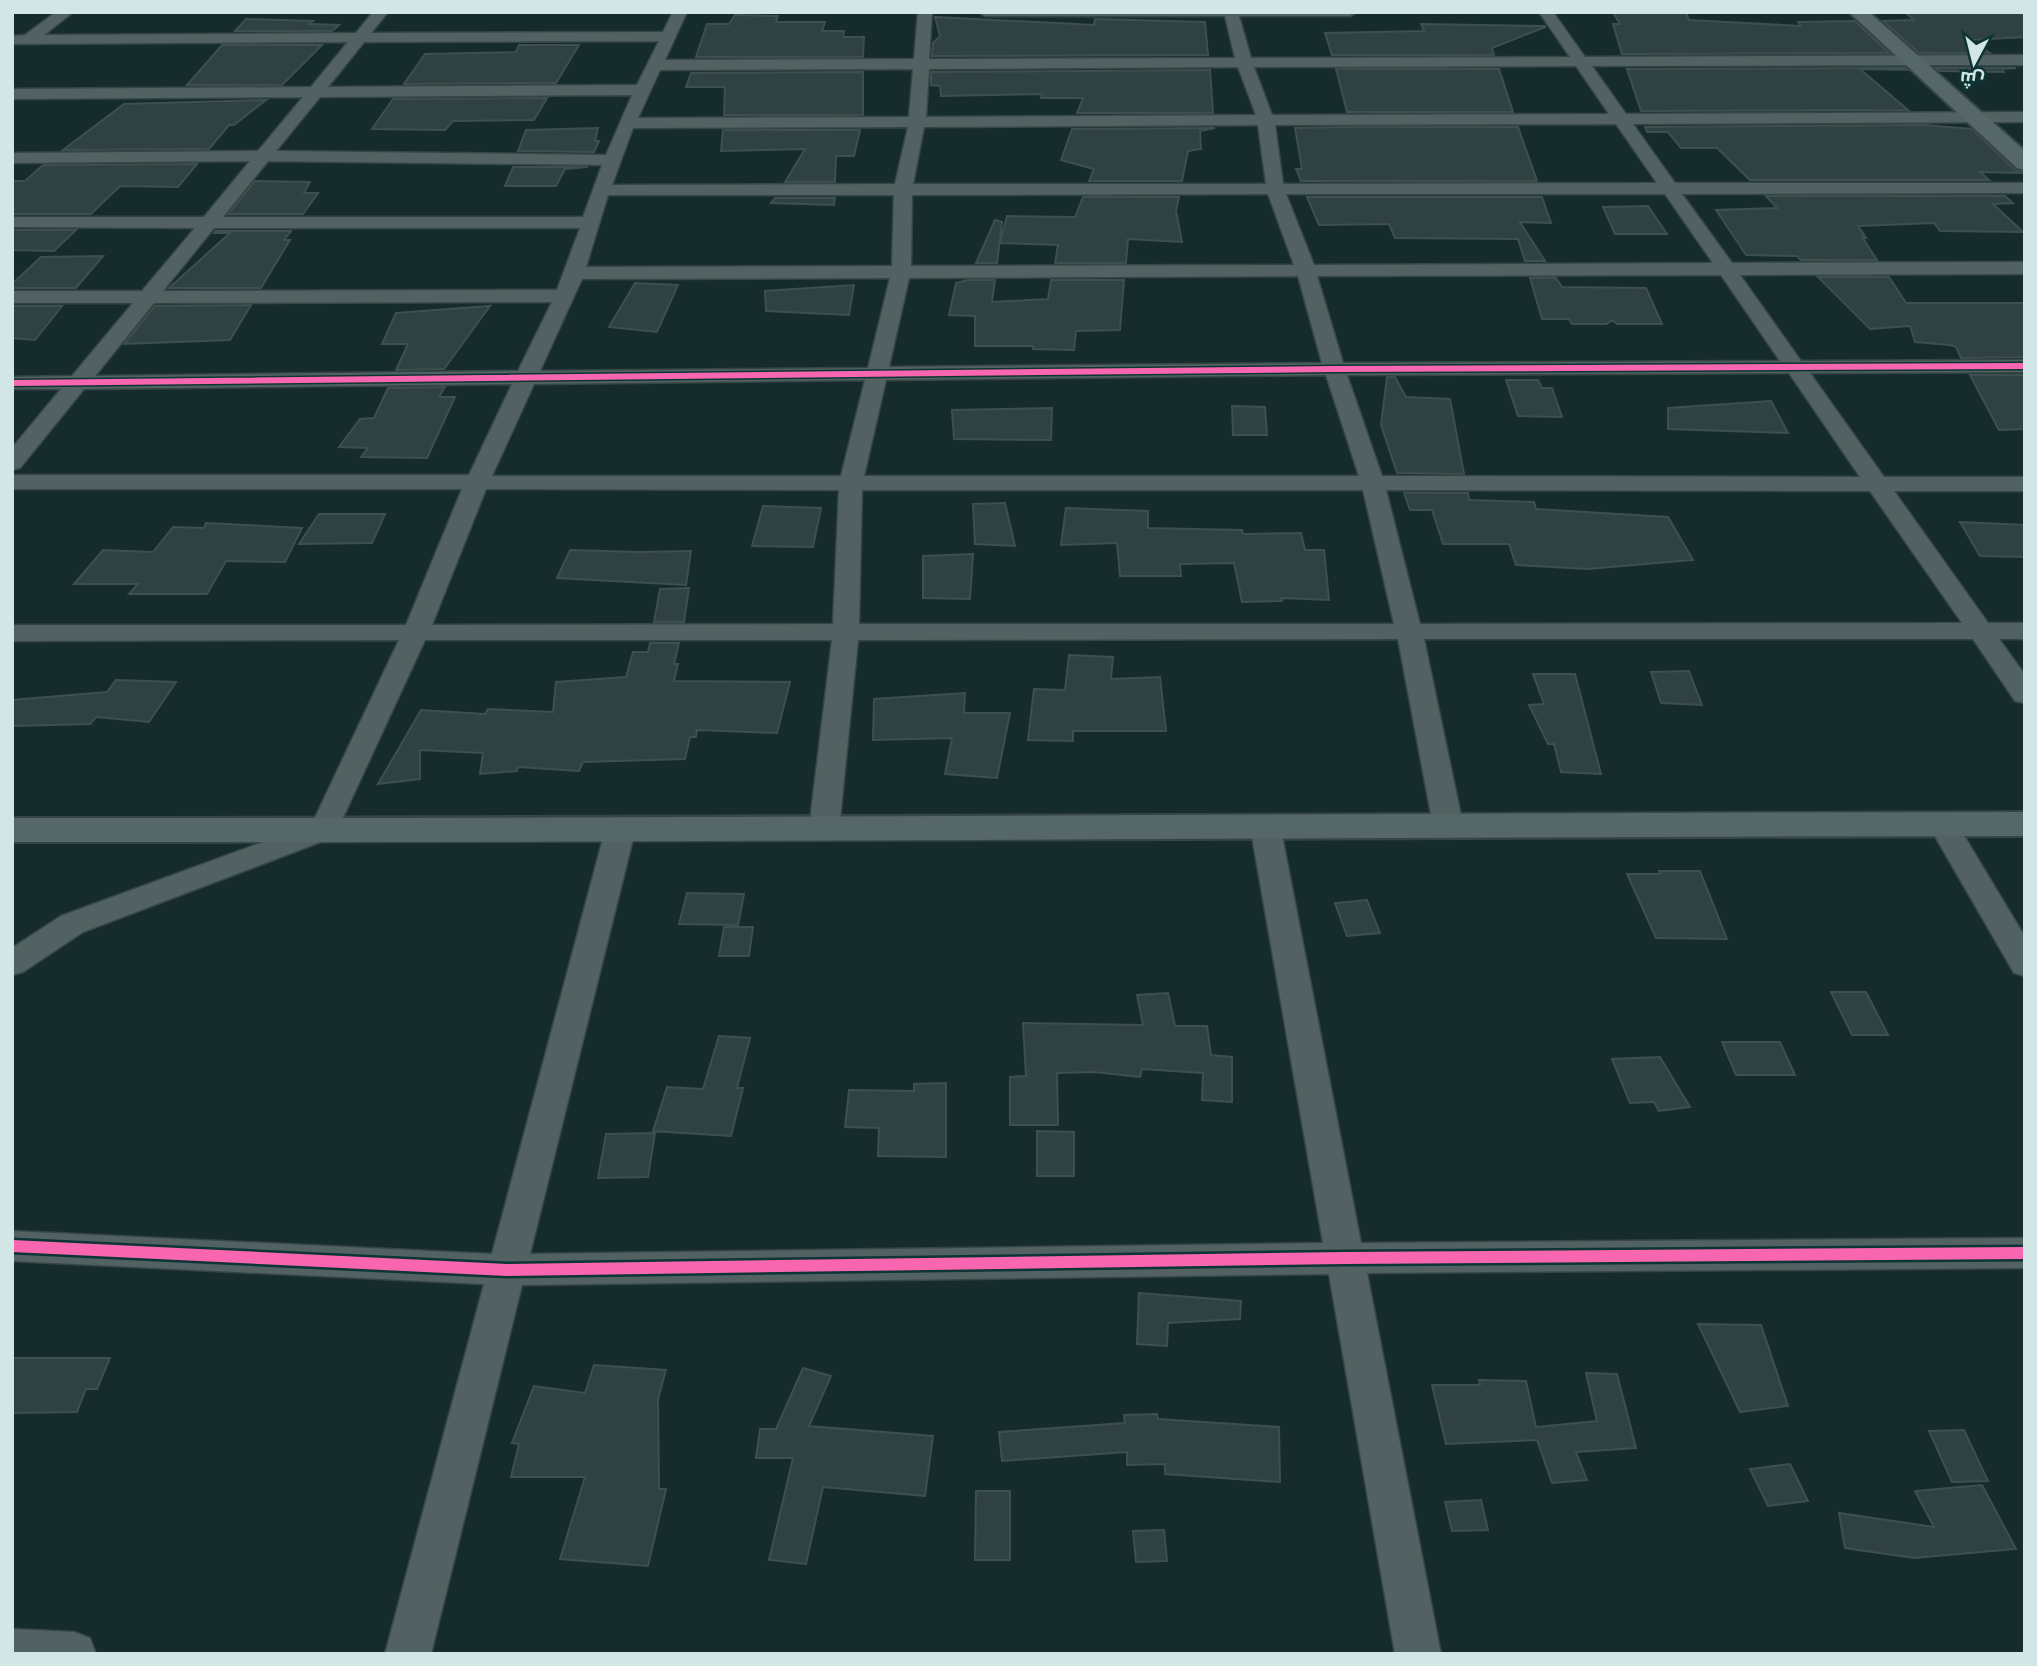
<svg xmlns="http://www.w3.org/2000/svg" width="2037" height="1666" font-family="Commissioner,Cairo,sans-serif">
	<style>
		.building { fill: #2f4141; stroke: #3e4f4f; stroke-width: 2 }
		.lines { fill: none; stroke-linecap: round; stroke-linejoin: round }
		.street-casing { stroke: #364646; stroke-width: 3 }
		.secondary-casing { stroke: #364646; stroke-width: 4 }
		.street { fill: #526161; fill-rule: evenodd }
		.secondary { fill: #566767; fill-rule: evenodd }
		.cycleway-far1-casing { stroke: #0d3535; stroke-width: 9 }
		.cycleway-casing { stroke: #0d3535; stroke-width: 17 }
		.cycleway-far1 { stroke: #f766af; stroke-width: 6 }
		.cycleway { stroke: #f766af; stroke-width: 12 }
	</style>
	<rect width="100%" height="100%" fill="#162c2c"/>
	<!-- building -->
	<path class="building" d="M 1613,12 L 1686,12 L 1689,20 L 1801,26 L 1798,22 L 1855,21 L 1889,53 L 1622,54 L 1613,24 L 1620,24 Z
		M 1905,12 L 2025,12 L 2025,37 L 1970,40 L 1990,53 L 1919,53 L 1883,21 L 1914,20 Z
		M 735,15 L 778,16 L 776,22 L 825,22 L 822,31 L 844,31 L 843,37 L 864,37 L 863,57 L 696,57 L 707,24 L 729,24 Z
		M 935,17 L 1094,25 L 1095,19 L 1205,22 L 1208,55 L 932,56 L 933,43 L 940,36 Z
		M 246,19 L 313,21 L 309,24 L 339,25 L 332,31 L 235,31 Z
		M 1421,24 L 1545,26 L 1545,27 L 1492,48 L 1494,55 L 1332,55 L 1325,33 L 1424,31 Z
		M 222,45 L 322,45 L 282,85 L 187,85 Z
		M 519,45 L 579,45 L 556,83 L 404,84 L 425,54 L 516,52 Z
		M 1905,68 L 1908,70 L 1860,69 L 1908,110 L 1641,111 L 1627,69 Z
		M 1936,68 L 2016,68 L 2002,69 L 2004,72 L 1939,71 Z
		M 1336,69 L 1499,69 L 1513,112 L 1347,112 Z
		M 1210,70 L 1213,113 L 1077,113 L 1083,98 L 1041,98 L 1042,94 L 941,96 L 940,86 L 931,85 L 931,72 Z
		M 863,72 L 863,115 L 724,115 L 725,87 L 686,87 L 691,73 Z
		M 547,98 L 534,120 L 453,121 L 445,130 L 372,129 L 393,99 Z
		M 266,100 L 234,125 L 229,125 L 209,149 L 63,150 L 124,104 Z
		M 1925,125 L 1972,129 L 2015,170 L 2025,173 L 1980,172 L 1989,180 L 1750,180 L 1717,148 L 1681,148 L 1668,132 L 1647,132 L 1645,127 Z
		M 1350,127 L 1518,127 L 1537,181 L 1301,181 L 1296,169 L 1302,169 L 1295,128 Z
		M 598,128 L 595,141 L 599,141 L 594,152 L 518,151 L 526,130 Z
		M 1215,128 L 1200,131 L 1201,149 L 1188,151 L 1182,181 L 1089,181 L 1094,169 L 1061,160 L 1072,129 Z
		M 723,130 L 860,130 L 854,156 L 836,156 L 835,182 L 785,182 L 805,149 L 721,151 Z
		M 197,164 L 178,187 L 120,186 L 91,214 L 12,214 L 12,181 L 25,181 L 43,165 Z
		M 513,167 L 588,167 L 565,169 L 556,186 L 505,186 Z
		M 255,181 L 310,182 L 304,193 L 318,193 L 303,214 L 228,214 Z
		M 1766,196 L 2005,196 L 2013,203 L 1993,204 L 2023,232 L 1940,231 L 1934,223 L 1858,226 L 1866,238 L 1862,237 L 1877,260 L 1801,260 L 1797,256 L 1746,255 L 1716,210 L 1777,208 Z
		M 1083,197 L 1179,197 L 1176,211 L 1182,242 L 1128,239 L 1126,263 L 1055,263 L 1058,245 L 1000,243 L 1007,216 L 1075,217 Z
		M 1307,197 L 1542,197 L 1551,223 L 1520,222 L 1545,261 L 1525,261 L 1518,239 L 1395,238 L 1389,224 L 1319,225 Z
		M 775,198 L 835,198 L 834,205 L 771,203 Z
		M 1648,206 L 1667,234 L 1615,234 L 1603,207 Z
		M 995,220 L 1002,222 L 997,263 L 976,263 Z
		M 12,230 L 76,230 L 54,251 L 12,250 Z
		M 215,231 L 291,231 L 284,240 L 290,240 L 261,288 L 169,288 L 230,233 L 214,233 Z
		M 103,256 L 76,288 L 12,288 L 12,284 L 41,257 Z
		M 1818,277 L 1889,277 L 1906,303 L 2025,303 L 2025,357 L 1961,358 L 1956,347 L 1950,345 L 1915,342 L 1910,326 L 1870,329 Z
		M 1530,278 L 1556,278 L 1562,287 L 1646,288 L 1662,324 L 1617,324 L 1613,320 L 1606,324 L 1572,324 L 1569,319 L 1542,319 Z
		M 968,280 L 995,280 L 992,302 L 1048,299 L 1051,280 L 1124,280 L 1120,330 L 1076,331 L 1074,350 L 1033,349 L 1033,346 L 975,346 L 975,316 L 949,315 L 956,283 Z
		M 635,283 L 678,285 L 657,332 L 609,327 Z
		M 854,285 L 849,315 L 766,311 L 765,291 Z
		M 251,305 L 230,340 L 124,344 L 155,306 Z
		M 12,306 L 62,306 L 35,340 L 12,338 Z
		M 490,306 L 444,369 L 396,370 L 408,344 L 382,344 L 396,313 Z
		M 1970,375 L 2025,375 L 2025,429 L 1999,430 Z
		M 1387,377 L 1395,377 L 1406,397 L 1450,399 L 1464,474 L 1397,473 L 1381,425 Z
		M 1506,380 L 1538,380 L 1542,388 L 1552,388 L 1562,417 L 1518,416 Z
		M 445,387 L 439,397 L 455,397 L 427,458 L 361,457 L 368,448 L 339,447 L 360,419 L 374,418 L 388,388 Z
		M 1771,401 L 1788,433 L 1668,429 L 1668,408 Z
		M 1232,406 L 1265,407 L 1267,435 L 1233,435 Z
		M 1052,408 L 1051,440 L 954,439 L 952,410 Z
		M 1404,493 L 1468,493 L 1469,500 L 1534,502 L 1536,509 L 1668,517 L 1693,560 L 1588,569 L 1516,565 L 1509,544 L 1443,544 L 1432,510 L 1410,510 Z
		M 1005,503 L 1015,546 L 975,544 L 973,504 Z
		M 763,506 L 821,508 L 813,547 L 752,546 Z
		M 1066,508 L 1148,511 L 1148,528 L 1242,530 L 1243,534 L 1301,533 L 1305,550 L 1324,550 L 1329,600 L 1281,598 L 1282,601 L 1242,602 L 1234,563 L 1180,564 L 1181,576 L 1120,576 L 1117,543 L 1061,545 Z
		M 319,514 L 385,514 L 372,543 L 299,544 Z
		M 1960,522 L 2025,525 L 2025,557 L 1980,556 Z
		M 206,523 L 302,528 L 285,562 L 226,561 L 207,594 L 129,594 L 138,584 L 74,584 L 103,550 L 153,552 L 173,527 L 204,528 Z
		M 570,550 L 639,552 L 691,551 L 686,585 L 557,578 Z
		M 973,554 L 970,599 L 923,598 L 923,556 Z
		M 689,588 L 684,622 L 654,622 L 660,589 Z
		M 650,643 L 679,643 L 674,664 L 678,664 L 674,681 L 790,682 L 777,733 L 697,730 L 696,737 L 690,737 L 685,759 L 583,762 L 579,771 L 518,767 L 517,771 L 480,774 L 483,753 L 420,750 L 420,779 L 378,784 L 421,710 L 485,714 L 488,709 L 553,712 L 556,682 L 626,677 L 633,652 L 648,652 Z
		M 1069,655 L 1113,657 L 1111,679 L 1160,677 L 1166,731 L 1073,731 L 1073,741 L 1028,740 L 1034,689 L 1065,690 Z
		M 1689,671 L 1702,705 L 1661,703 L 1651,672 Z
		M 1533,674 L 1575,674 L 1601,774 L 1561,772 L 1554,744 L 1548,744 L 1529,705 L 1544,704 Z
		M 116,680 L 176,682 L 149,722 L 96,717 L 90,724 L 12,726 L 12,700 L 107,692 Z
		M 965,693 L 964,713 L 1010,713 L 997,778 L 945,774 L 952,738 L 873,740 L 874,699 Z
		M 1659,871 L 1700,871 L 1727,939 L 1656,938 L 1627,874 L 1660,874 Z
		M 687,893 L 744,894 L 738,925 L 679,924 Z
		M 1367,900 L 1380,933 L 1347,936 L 1335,903 Z
		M 724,927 L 753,927 L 749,956 L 719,956 Z
		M 1831,992 L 1866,992 L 1888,1035 L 1852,1035 Z
		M 1168,993 L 1175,1026 L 1207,1026 L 1211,1055 L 1232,1057 L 1232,1102 L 1202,1100 L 1203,1073 L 1142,1069 L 1140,1077 L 1094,1072 L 1057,1073 L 1058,1125 L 1010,1125 L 1010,1077 L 1026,1076 L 1023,1023 L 1143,1025 L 1137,995 Z
		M 719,1036 L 750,1038 L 737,1088 L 743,1088 L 731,1136 L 653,1131 L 667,1087 L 703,1089 Z
		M 1722,1042 L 1780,1042 L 1795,1075 L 1736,1075 Z
		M 1660,1057 L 1690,1107 L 1659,1111 L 1654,1102 L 1630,1103 L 1612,1059 Z
		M 946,1083 L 946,1157 L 878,1156 L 879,1128 L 845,1127 L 849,1090 L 914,1091 L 914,1084 Z
		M 1037,1131 L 1074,1132 L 1074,1176 L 1037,1176 Z
		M 655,1133 L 648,1177 L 598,1178 L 606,1134 Z
		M 1139,1293 L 1241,1301 L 1240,1319 L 1168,1323 L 1167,1346 L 1137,1344 Z
		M 1698,1324 L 1761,1325 L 1788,1406 L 1740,1412 Z
		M 12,1358 L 110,1358 L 97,1389 L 86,1389 L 77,1412 L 12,1413 Z
		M 594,1365 L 666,1370 L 658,1399 L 659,1489 L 666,1489 L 648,1566 L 560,1559 L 585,1477 L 511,1477 L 519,1444 L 512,1443 L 534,1386 L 585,1393 Z
		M 803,1368 L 831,1376 L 809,1426 L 933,1436 L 925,1496 L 823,1487 L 806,1564 L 769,1560 L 793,1458 L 756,1458 L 760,1429 L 776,1429 Z
		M 1586,1373 L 1617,1374 L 1636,1448 L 1576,1452 L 1587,1480 L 1552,1483 L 1537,1440 L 1446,1444 L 1432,1385 L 1480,1385 L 1479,1380 L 1526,1381 L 1536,1427 L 1597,1421 Z
		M 1157,1414 L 1158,1419 L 1279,1427 L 1280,1482 L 1165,1474 L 1165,1464 L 1127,1465 L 1127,1452 L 1002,1461 L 999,1432 L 1125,1423 L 1124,1415 Z
		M 1964,1430 L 1988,1481 L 1952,1482 L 1929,1431 Z
		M 1790,1464 L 1808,1501 L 1768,1506 L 1750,1469 Z
		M 1982,1485 L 2016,1549 L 1914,1558 L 1845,1548 L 1839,1513 L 1934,1527 L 1915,1491 Z
		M 976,1491 L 1010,1491 L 1010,1560 L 975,1560 Z
		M 1481,1500 L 1488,1530 L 1452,1531 L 1445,1502 Z
		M 1164,1530 L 1167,1561 L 1136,1562 L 1133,1531 Z"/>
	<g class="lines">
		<!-- street casing -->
		<g class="street-casing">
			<path id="street" d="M 56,12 L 73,12 L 44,35 L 356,33 L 373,12 L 388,12 L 371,33 L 663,32 L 673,12 L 687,12 L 665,60 L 914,59 L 918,12 L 932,12 L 929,59 L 1235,58 L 1225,16 L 985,16 L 978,12 L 1357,12 L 1350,16 L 1239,16 L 1251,58 L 1570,57 L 1539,12 L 1553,12 L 1585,57 L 2025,55 L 2025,65 L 1592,66 L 1626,114 L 2025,112 L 2025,122 L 1633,124 L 1675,183 L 2025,183 L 2025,193 L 1682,194 L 1732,263 L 2025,262 L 2025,274 L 1740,275 L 1801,361 L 2025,360 L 2025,372 L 1810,373 L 1884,477 L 2025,477 L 2025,491 L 1894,491 L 1988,623 L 2025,623 L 2025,639 L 1999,639 L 2025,675 L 2025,703 L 2015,701 L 1973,639 L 1424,639 L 1463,825 L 1458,832 L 1448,834 L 1438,832 L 1433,825 L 1398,639 L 858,640 L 839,829 L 834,836 L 824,839 L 814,836 L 809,829 L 832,640 L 425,640 L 334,837 L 83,932 L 23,972 L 12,975 L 12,948 L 61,916 L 312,824 L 399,640 L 12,641 L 12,625 L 406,625 L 462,489 L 12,489 L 12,475 L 469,475 L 512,384 L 84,389 L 20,468 L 12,470 L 12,448 L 61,389 L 12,389 L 12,377 L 72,376 L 133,303 L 12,303 L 12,291 L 142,291 L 195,228 L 12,227 L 12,217 L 204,217 L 250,161 L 12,163 L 12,153 L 258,151 L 303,97 L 12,99 L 12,89 L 311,87 L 348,42 L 12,44 L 12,36 L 25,35 ZM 659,41 L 637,85 L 328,87 L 364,42 ZM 1576,66 L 1609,114 L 1272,115 L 1254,67 ZM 1238,67 L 1256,115 L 926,117 L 929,69 ZM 913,69 L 909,117 L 638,118 L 660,70 ZM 632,95 L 606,155 L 276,151 L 320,97 ZM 1616,124 L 1657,183 L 1283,184 L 1275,125 ZM 1258,125 L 1266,184 L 913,184 L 924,127 ZM 908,127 L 895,184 L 612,185 L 633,128 ZM 268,161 L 602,165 L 583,217 L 223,217 ZM 1268,194 L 1294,265 L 911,266 L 912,195 ZM 1286,194 L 1665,194 L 1713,263 L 1314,265 ZM 608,195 L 894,195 L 892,266 L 586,267 ZM 214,228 L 580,228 L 557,290 L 163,291 ZM 1721,275 L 1780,361 L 1343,363 L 1317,276 ZM 1298,276 L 1322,363 L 889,367 L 909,278 ZM 890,278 L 868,368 L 540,371 L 582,279 ZM 552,302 L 518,371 L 95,376 L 154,303 ZM 1789,373 L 1860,477 L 1382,476 L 1347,375 ZM 1326,375 L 1359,476 L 864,476 L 886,380 ZM 865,380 L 841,476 L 492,476 L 534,384 ZM 486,489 L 839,490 L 833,624 L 432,625 ZM 862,490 L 1363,490 L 1394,624 L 859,624 ZM 1386,490 L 1870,491 L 1962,623 L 1420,624 Z
				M 1265,816 L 1275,818 L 1280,825 L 1361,1243 L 2025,1238 L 2025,1268 L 1367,1273 L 1441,1654 L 1395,1654 L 1329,1274 L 522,1285 L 431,1654 L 385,1654 L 484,1284 L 12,1261 L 12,1231 L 492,1254 L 605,831 L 609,824 L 620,821 L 631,824 L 635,831 L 530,1254 L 1323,1243 L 1250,825 L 1255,818 Z
				M 1944,817 L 1954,819 L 2025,937 L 2025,976 L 2014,973 L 1929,826 L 1934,819 Z
				M 12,1629 L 74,1632 L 90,1638 L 96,1654 L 12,1654 Z"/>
		</g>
		<!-- secondary casing -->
		<g class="secondary-casing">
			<path id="secondary" d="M 1849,12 L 1869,12 L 2025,151 L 2025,170 L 2017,168 Z
				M 2025,812 L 2025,836 C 1354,837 683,843 12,842 L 12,818 C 683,819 1354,813 2025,812 Z"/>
		</g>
		<!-- street -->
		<use href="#street" class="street"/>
		<!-- secondary -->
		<use href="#secondary" class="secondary"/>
		<!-- cycleway-far1 casing -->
		<g class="cycleway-far1-casing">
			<path id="cycleway-far1" d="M 12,383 L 1334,369 L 2025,366"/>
		</g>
		<!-- cycleway casing -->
		<g class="cycleway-casing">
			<path id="cycleway" d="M 12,1246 L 507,1270 L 1345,1258 L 2025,1253"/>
		</g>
		<!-- cycleway-far1 -->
		<use href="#cycleway-far1" class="cycleway-far1"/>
		<!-- cycleway -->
		<use href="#cycleway" class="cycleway"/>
	</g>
	<!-- border -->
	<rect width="2037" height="1666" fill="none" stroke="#d2e6e6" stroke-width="28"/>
	<!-- north arrow -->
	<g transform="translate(1974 63) rotate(187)" stroke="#0d3535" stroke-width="5" paint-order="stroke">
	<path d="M0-5L12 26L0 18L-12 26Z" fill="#d2e6e6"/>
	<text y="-10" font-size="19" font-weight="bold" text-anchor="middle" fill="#d2e6e6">ش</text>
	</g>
</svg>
